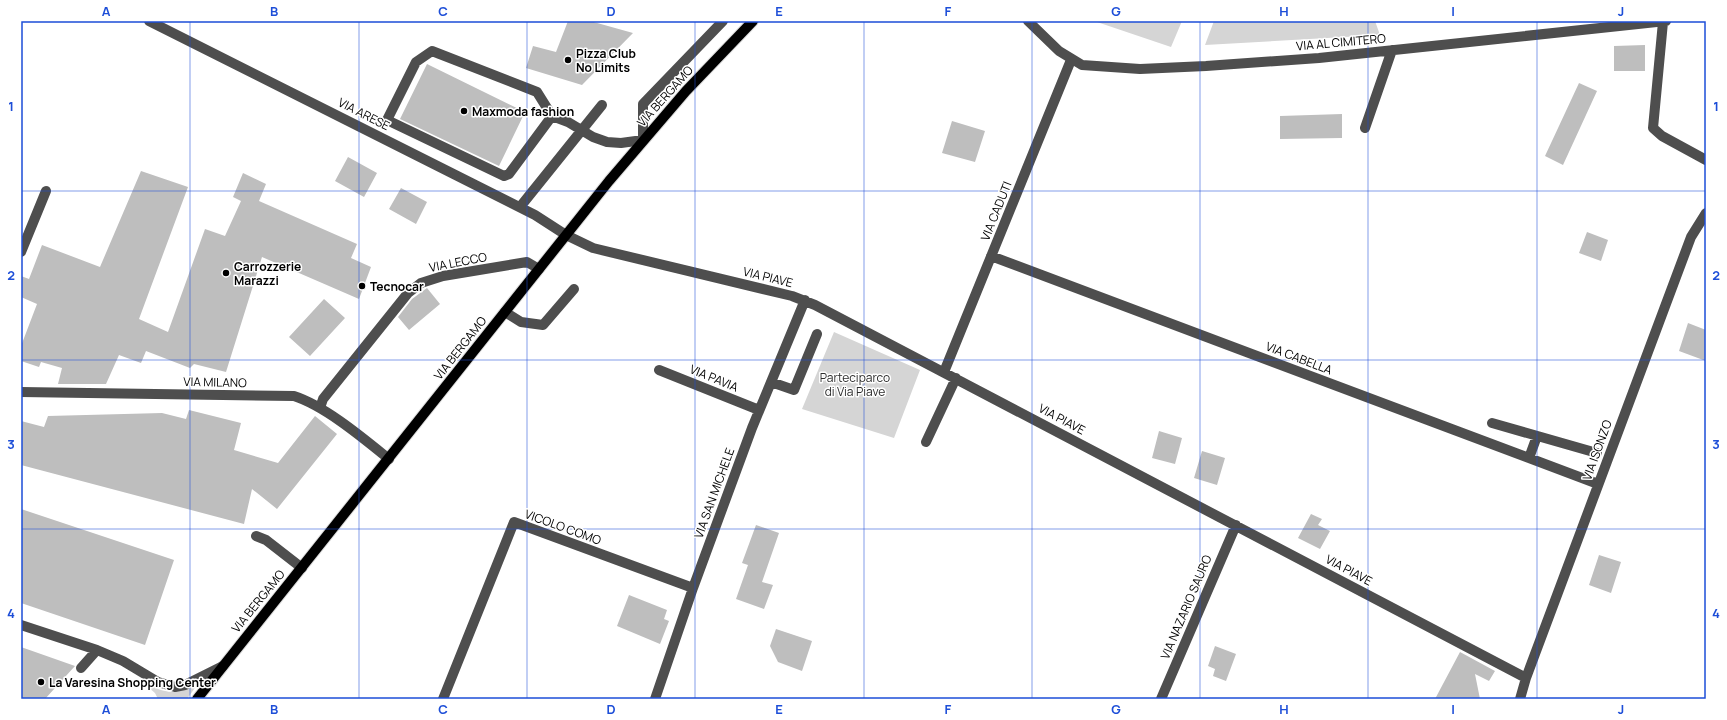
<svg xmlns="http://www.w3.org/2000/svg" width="1727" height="720" font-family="Manrope,sans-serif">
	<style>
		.green { fill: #d5d5d5 }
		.building { fill: #bebebe }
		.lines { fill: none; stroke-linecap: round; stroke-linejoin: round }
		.major-casing { stroke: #dbdbdb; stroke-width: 12 }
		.minor { stroke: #4e4e4e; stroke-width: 10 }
		.major { stroke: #000; stroke-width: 10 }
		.grid { fill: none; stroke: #1d4ed8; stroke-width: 1; stroke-opacity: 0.55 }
		.poi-dot { fill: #000; stroke: #fff; stroke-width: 1.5 }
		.labels { text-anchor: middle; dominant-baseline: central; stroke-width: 3; stroke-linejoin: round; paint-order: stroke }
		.street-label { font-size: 12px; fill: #000; stroke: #fff }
		.poi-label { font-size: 12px; font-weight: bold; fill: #000; stroke: #fff; text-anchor: start }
		.park-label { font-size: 12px; fill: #2c2c2c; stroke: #fff }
		.neatline { fill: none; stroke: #1d4ed8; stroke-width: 1.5 }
		.grid-label { font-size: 13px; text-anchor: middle; font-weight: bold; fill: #1d4ed8 }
	</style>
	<rect width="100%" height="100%" fill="#fff"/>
	<!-- green -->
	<path class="green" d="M 1094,21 L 1182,21 L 1171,47 Z
		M 1214,21 L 1375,21 L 1380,35 L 1205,45 Z
		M 834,332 L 920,370 L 894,438 L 802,409 Z
		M 141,681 C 148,682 150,684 156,688 C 170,695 184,691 197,685 L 187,699 L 158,699 L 155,693 Z"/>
	<!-- building -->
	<path class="building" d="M 568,21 L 590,21 L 633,33 L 582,85 L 526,68 L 533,46 L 556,52 Z
		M 1645,45 L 1645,71 L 1614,71 L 1614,46 Z
		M 427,64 L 525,112 L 499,166 L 400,119 Z
		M 1579,83 L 1597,91 L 1563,165 L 1545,156 Z
		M 1342,114 L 1342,138 L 1280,139 L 1280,116 Z
		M 952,121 L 985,131 L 975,162 L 942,153 Z
		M 348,157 L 377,173 L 364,197 L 335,181 Z
		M 141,171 L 188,187 L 139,319 L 168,332 L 205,229 L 225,236 L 241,201 L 233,197 L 243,173 L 266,184 L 259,201 L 357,244 L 351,258 L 371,267 L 359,299 L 262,257 L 226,372 L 194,364 L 190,368 L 146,351 L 141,363 L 119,355 L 106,384 L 58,384 L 62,368 L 41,362 L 39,367 L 21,361 L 21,346 L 37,304 L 21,297 L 21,276 L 29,279 L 42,245 L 100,267 Z
		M 401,188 L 427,202 L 416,224 L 389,209 Z
		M 1587,232 L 1608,240 L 1601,261 L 1579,253 Z
		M 427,288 L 440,304 L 409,330 L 398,317 L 412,299 Z
		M 324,299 L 345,318 L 310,356 L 289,337 Z
		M 1688,323 L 1706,330 L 1706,361 L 1679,351 Z
		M 189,410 L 241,423 L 234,450 L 278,463 L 315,416 L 337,434 L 277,509 L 252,489 L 244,524 L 21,465 L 21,421 L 44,427 L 48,416 L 162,413 L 186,419 Z
		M 1159,431 L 1182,438 L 1175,464 L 1152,458 Z
		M 1202,451 L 1225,458 L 1217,485 L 1194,478 Z
		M 21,509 L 174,560 L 145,645 L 21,603 Z
		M 1311,514 L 1322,519 L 1318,525 L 1330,531 L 1320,549 L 1298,538 Z
		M 756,525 L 779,533 L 762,582 L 773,585 L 764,609 L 736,599 L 748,565 L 742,563 Z
		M 1599,555 L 1621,562 L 1611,593 L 1589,585 Z
		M 629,595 L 667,610 L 664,619 L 669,621 L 660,644 L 617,626 Z
		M 776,629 L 812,641 L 802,671 L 778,662 L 770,646 Z
		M 1215,646 L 1236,654 L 1226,681 L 1213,676 L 1215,669 L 1208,666 Z
		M 21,647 L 75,666 L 45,699 L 21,699 Z
		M 1460,652 L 1495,671 L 1489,681 L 1475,674 L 1480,699 L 1435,699 Z"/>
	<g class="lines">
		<!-- major casing -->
		<g class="major-casing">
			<path id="major" d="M 197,699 L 609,181 L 686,91 L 753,21"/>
		</g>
		<!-- minor -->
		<path class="minor" d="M 149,21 L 535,215 L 566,235 L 593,248 L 792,296 L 815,305 L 1526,678
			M 1028,21 L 1059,51 L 1082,65 L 1140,69 L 1206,66 L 1319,58 L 1666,21
			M 1663,22 L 1653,128 L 1662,136 L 1706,160
			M 552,116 L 509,174 L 504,176 L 387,120 L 416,62 L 432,51 L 537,92 L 552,116 L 568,122 L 593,137 L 607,142 L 621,143 L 643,140 L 643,104 L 723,21
			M 1365,128 L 1392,50
			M 520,207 L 602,105
			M 21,252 L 46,191
			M 991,256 L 1598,484
			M 505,312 L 521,322 L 543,325 L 574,289
			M 659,370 L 759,410
			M 944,372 L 1071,60
			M 771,382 L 794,390 L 817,334
			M 21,392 L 294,396 C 325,406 363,438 389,459
			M 320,408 L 323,399 L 408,293 L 421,283 L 443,276 L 527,262 L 539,269
			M 1492,423 L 1597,453
			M 926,442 L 956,378
			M 1529,458 L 1537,436
			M 256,536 L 266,540 L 302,568
			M 21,625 L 97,650
			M 81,668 L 97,650 L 123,661 L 158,682 L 175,687 L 185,685 L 223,666
			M 443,699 L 514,522 L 693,588
			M 655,699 L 693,588 L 752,428 L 805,300
			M 1161,699 L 1236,525
			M 1520,699 L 1526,678 L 1691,237 L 1706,213"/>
		<!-- major -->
		<use href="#major" class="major"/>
	</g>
	<!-- grid -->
	<path class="grid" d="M 190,21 L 190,699M 359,21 L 359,699M 527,21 L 527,699M 695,21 L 695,699M 864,21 L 864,699M 1032,21 L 1032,699M 1200,21 L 1200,699M 1368,21 L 1368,699M 1537,21 L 1537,699M 21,191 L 1706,191M 21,360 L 1706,360M 21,529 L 1706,529"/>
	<!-- markers -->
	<g class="poi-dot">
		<circle cx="568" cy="60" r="4"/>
		<circle cx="464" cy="111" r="4"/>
		<circle cx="226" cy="273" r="4"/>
		<circle cx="362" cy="286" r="4"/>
		<circle cx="41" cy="682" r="4"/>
	</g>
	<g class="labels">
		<!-- street labels -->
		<g class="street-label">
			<text transform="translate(1341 42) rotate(-5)">VIA AL CIMITERO</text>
			<text transform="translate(665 96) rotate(-48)">VIA BERGAMO</text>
			<text transform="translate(364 114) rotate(27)">VIA ARESE</text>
			<text transform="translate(996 211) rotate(-68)">VIA CADUTI</text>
			<text transform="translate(458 262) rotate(-11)">VIA LECCO</text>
			<text transform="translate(768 277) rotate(14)">VIA PIAVE</text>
			<text transform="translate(460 348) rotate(-52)">VIA BERGAMO</text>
			<text transform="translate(1299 358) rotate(21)">VIA CABELLA</text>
			<text transform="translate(714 378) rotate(22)">VIA PAVIA</text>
			<text transform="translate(215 382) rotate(1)">VIA MILANO</text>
			<text transform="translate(1062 419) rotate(28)">VIA PIAVE</text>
			<text transform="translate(1597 450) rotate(-70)">VIA ISONZO</text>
			<text transform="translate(714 493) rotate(-70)">VIA SAN MICHELE</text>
			<text transform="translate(563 527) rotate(20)">VICOLO COMO</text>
			<text transform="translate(1349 570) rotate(28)">VIA PIAVE</text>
			<text transform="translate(258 601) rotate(-51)">VIA BERGAMO</text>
			<text transform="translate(1186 607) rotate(-67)">VIA NAZARIO SAURO</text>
		</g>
		<!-- poi labels -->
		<g class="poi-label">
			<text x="576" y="53">Pizza Club<tspan x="576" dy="14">No Limits</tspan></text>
			<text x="472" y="111">Maxmoda fashion</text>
			<text x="234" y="266">Carrozzerie<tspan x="234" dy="14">Marazzi</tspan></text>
			<text x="370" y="286">Tecnocar</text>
			<text x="49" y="682">La Varesina Shopping Center</text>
		</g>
		<!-- park labels -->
		<g class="park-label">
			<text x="855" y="377">Parteciparco<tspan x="855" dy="14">di Via Piave</tspan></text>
		</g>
	</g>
	<!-- border -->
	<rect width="1727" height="720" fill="none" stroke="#ffffff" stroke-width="44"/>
	<rect x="22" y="22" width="1683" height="676" class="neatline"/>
	<g class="grid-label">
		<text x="106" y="16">A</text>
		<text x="274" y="16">B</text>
		<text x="443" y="16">C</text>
		<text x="611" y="16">D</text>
		<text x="779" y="16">E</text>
		<text x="948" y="16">F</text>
		<text x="1116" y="16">G</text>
		<text x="1284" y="16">H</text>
		<text x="1453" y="16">I</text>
		<text x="1621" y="16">J</text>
		<text x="11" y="111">1</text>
		<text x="1716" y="111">1</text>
		<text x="11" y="280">2</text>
		<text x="1716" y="280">2</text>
		<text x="11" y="449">3</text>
		<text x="1716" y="449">3</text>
		<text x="11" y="618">4</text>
		<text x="1716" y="618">4</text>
		<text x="106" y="714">A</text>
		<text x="274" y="714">B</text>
		<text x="443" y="714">C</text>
		<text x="611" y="714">D</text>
		<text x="779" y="714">E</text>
		<text x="948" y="714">F</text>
		<text x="1116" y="714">G</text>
		<text x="1284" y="714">H</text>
		<text x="1453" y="714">I</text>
		<text x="1621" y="714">J</text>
	</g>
</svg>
